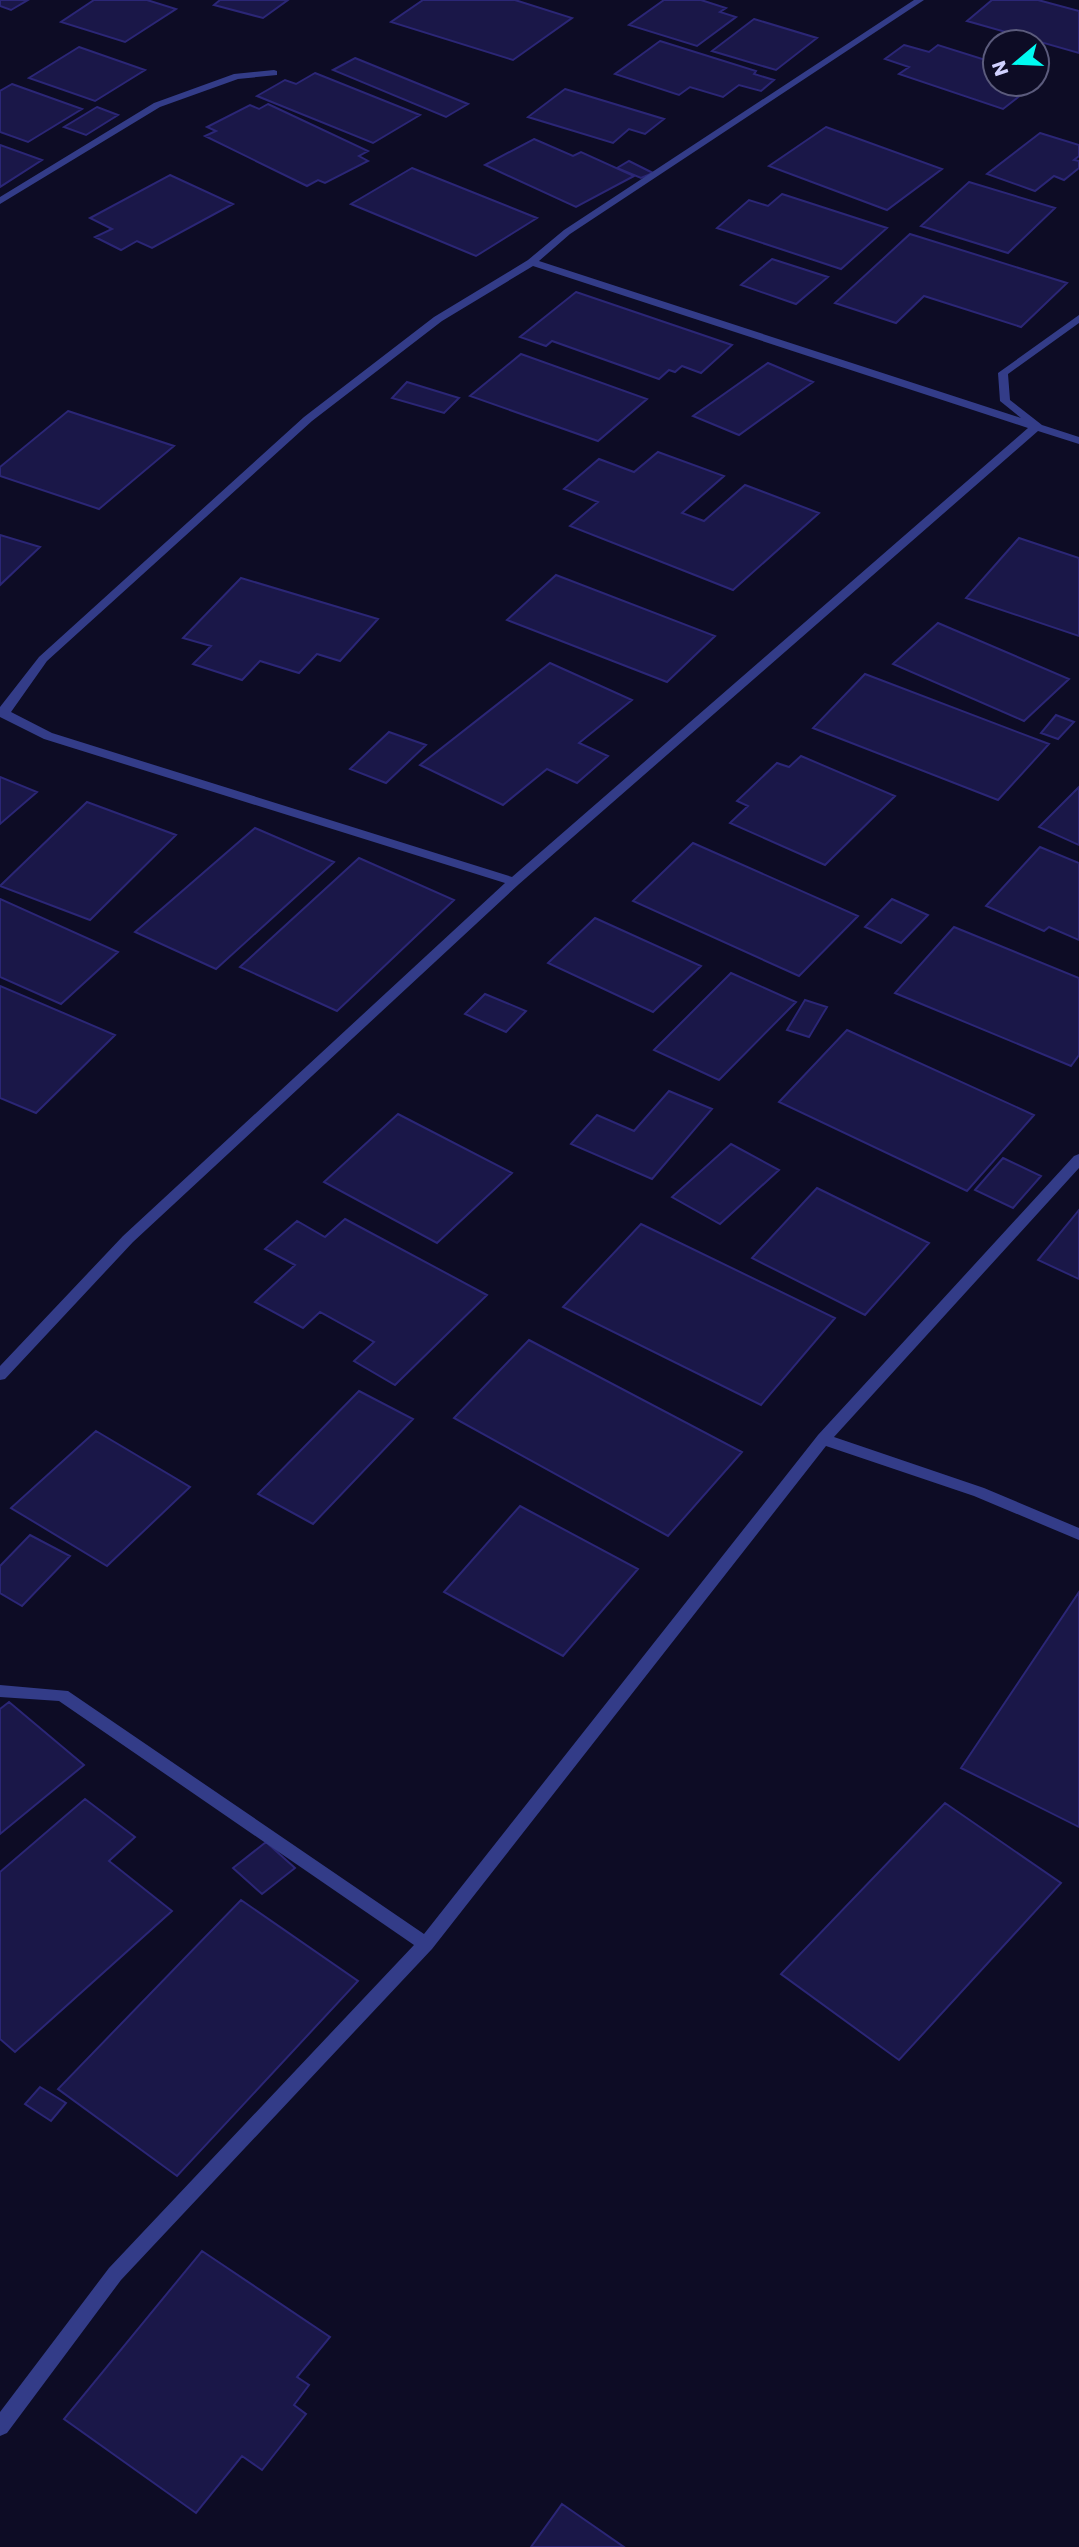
<svg xmlns="http://www.w3.org/2000/svg" width="1079" height="2547" font-family="Poppins,sans-serif">
	<style>
		.building { fill: #1a1748; stroke: #2b2676; stroke-width: 2 }
		.lines { fill: none; stroke-linecap: round; stroke-linejoin: round }
		.minor { fill: #333c88; fill-rule: evenodd }
	</style>
	<rect width="100%" height="100%" fill="#0d0c25"/>
	<!-- building -->
	<path class="building" d="M 0,0 L 28,0 L 11,10 L 0,6 Z
		M 94,0 L 147,0 L 176,9 L 125,42 L 61,22 Z
		M 220,0 L 288,0 L 263,18 L 214,5 Z
		M 423,0 L 515,0 L 572,18 L 513,60 L 391,22 Z
		M 664,0 L 701,0 L 726,8 L 720,12 L 736,17 L 697,46 L 629,25 Z
		M 992,0 L 1038,0 L 1079,11 L 1079,53 L 967,21 Z
		M 754,19 L 817,38 L 776,70 L 712,51 Z
		M 660,41 L 756,71 L 754,74 L 774,80 L 761,91 L 739,85 L 723,97 L 690,87 L 679,95 L 615,74 Z
		M 904,45 L 929,52 L 938,45 L 995,63 L 995,84 L 1035,84 L 1003,109 L 899,74 L 909,67 L 885,59 Z
		M 79,47 L 145,70 L 95,101 L 29,78 Z
		M 355,58 L 468,104 L 446,117 L 333,70 Z
		M 315,73 L 420,115 L 373,143 L 257,96 L 285,80 L 296,84 Z
		M 12,84 L 82,109 L 28,142 L 0,132 L 0,91 Z
		M 565,89 L 664,119 L 645,134 L 629,129 L 613,143 L 528,117 Z
		M 268,104 L 368,151 L 359,156 L 368,161 L 325,183 L 318,180 L 307,186 L 205,136 L 216,131 L 207,127 L 250,105 L 259,109 Z
		M 97,107 L 118,115 L 86,135 L 64,127 Z
		M 826,127 L 942,169 L 887,210 L 769,166 Z
		M 1040,133 L 1079,145 L 1079,156 L 1074,160 L 1079,161 L 1079,168 L 1064,180 L 1054,176 L 1035,191 L 987,174 Z
		M 534,139 L 573,156 L 581,152 L 634,176 L 576,207 L 485,165 Z
		M 0,145 L 42,160 L 0,187 Z
		M 629,161 L 653,173 L 641,178 L 617,168 Z
		M 412,168 L 537,218 L 476,256 L 351,204 Z
		M 170,175 L 233,204 L 152,248 L 137,241 L 121,250 L 95,237 L 112,229 L 90,218 Z
		M 969,182 L 1055,208 L 1008,253 L 921,226 Z
		M 782,194 L 887,228 L 841,269 L 717,228 L 749,200 L 768,206 Z
		M 910,234 L 1067,283 L 1021,327 L 924,296 L 896,323 L 835,303 Z
		M 772,259 L 828,277 L 796,304 L 741,285 Z
		M 576,292 L 732,345 L 701,373 L 682,366 L 675,372 L 669,370 L 659,379 L 552,341 L 546,346 L 520,337 Z
		M 521,354 L 647,399 L 598,441 L 470,396 Z
		M 768,363 L 813,382 L 739,435 L 693,416 Z
		M 407,382 L 459,398 L 444,413 L 392,398 Z
		M 68,411 L 174,446 L 99,509 L 0,476 L 0,467 Z
		M 658,452 L 724,476 L 682,513 L 704,521 L 745,485 L 819,513 L 733,590 L 570,526 L 598,502 L 564,489 L 599,459 L 634,472 Z
		M 0,535 L 40,547 L 0,585 Z
		M 1019,538 L 1079,558 L 1079,636 L 966,598 Z
		M 556,575 L 715,636 L 667,682 L 507,620 Z
		M 241,578 L 378,619 L 340,661 L 317,654 L 299,673 L 260,661 L 242,680 L 193,664 L 211,646 L 183,638 Z
		M 938,623 L 1069,679 L 1024,721 L 893,664 Z
		M 550,663 L 632,700 L 579,743 L 608,756 L 577,783 L 547,769 L 503,805 L 420,765 Z
		M 865,674 L 1049,744 L 998,800 L 813,728 Z
		M 1056,715 L 1074,722 L 1058,739 L 1041,733 Z
		M 389,732 L 426,745 L 386,783 L 350,769 Z
		M 801,756 L 895,796 L 825,865 L 730,823 L 748,806 L 737,801 L 777,763 L 789,767 Z
		M 0,777 L 37,792 L 0,824 Z
		M 1079,787 L 1079,845 L 1039,827 Z
		M 87,802 L 176,835 L 90,920 L 0,886 Z
		M 255,828 L 334,862 L 216,969 L 135,932 Z
		M 693,843 L 858,916 L 799,976 L 633,901 Z
		M 1040,847 L 1079,863 L 1079,940 L 1049,927 L 1044,931 L 986,906 Z
		M 359,858 L 454,900 L 337,1011 L 240,967 Z
		M 0,899 L 118,952 L 61,1004 L 0,977 Z
		M 892,899 L 928,915 L 901,943 L 865,927 Z
		M 595,918 L 701,966 L 653,1012 L 548,963 Z
		M 954,927 L 1079,978 L 1079,1055 L 1071,1066 L 895,993 Z
		M 731,973 L 796,1002 L 719,1080 L 654,1050 Z
		M 0,986 L 115,1035 L 36,1113 L 0,1098 Z
		M 485,994 L 526,1011 L 506,1032 L 465,1014 Z
		M 805,1000 L 827,1007 L 809,1037 L 787,1030 Z
		M 847,1030 L 1034,1115 L 967,1191 L 779,1102 Z
		M 669,1091 L 712,1109 L 652,1179 L 571,1144 L 597,1115 L 634,1131 Z
		M 398,1114 L 512,1173 L 437,1243 L 324,1182 Z
		M 731,1144 L 779,1170 L 720,1224 L 672,1197 Z
		M 1003,1158 L 1041,1176 L 1013,1208 L 975,1190 Z
		M 817,1188 L 929,1243 L 865,1315 L 752,1258 Z
		M 1079,1210 L 1079,1279 L 1038,1260 Z
		M 345,1219 L 487,1295 L 395,1385 L 354,1361 L 374,1342 L 320,1312 L 303,1328 L 255,1302 L 295,1265 L 265,1249 L 297,1221 L 325,1237 Z
		M 641,1224 L 835,1318 L 761,1405 L 563,1307 Z
		M 529,1340 L 742,1452 L 668,1536 L 454,1418 Z
		M 359,1391 L 413,1419 L 313,1524 L 258,1494 Z
		M 96,1431 L 190,1487 L 107,1566 L 11,1508 Z
		M 520,1506 L 638,1569 L 563,1656 L 444,1592 Z
		M 30,1535 L 70,1556 L 22,1606 L 0,1593 L 0,1566 Z
		M 1079,1592 L 1079,1827 L 961,1768 Z
		M 9,1702 L 84,1765 L 0,1834 L 0,1709 Z
		M 85,1799 L 135,1837 L 109,1861 L 172,1911 L 15,2052 L 0,2039 L 0,1872 Z
		M 945,1803 L 1061,1883 L 899,2060 L 781,1974 Z
		M 266,1842 L 295,1868 L 262,1894 L 233,1868 Z
		M 241,1900 L 358,1981 L 177,2176 L 58,2089 Z
		M 40,2087 L 66,2103 L 51,2121 L 25,2104 Z
		M 202,2251 L 330,2337 L 297,2377 L 309,2385 L 294,2405 L 306,2414 L 262,2470 L 242,2456 L 196,2513 L 64,2419 Z
		M 562,2504 L 624,2547 L 531,2547 Z"/>
	<g class="lines">
		<!-- minor -->
		<path class="minor" d="M 914,0 L 924,0 L 570,234 L 539,261 L 1021,418 L 1000,401 L 998,373 L 1079,315 L 1079,323 L 1008,374 L 1010,400 L 1042,425 L 1079,437 L 1079,444 L 1038,431 L 518,885 L 133,1242 L 5,1379 L 0,1380 L 0,1366 L 123,1236 L 505,883 L 44,739 L 0,717 L 0,707 L 39,657 L 304,417 L 434,317 L 528,260 L 564,230 ZM 533,266 L 1028,428 L 512,877 L 52,733 L 11,712 L 47,661 L 312,421 L 442,321 Z
			M 274,70 L 277,71 L 277,75 L 238,79 L 160,107 L 0,204 L 0,197 L 154,103 L 234,74 Z
			M 1079,1154 L 1079,1168 L 834,1437 L 984,1488 L 1079,1528 L 1079,1540 L 974,1496 L 826,1446 L 432,1949 L 121,2280 L 7,2433 L 0,2436 L 0,2412 L 109,2268 L 414,1945 L 59,1701 L 0,1697 L 0,1685 L 68,1691 L 424,1934 L 818,1435 L 1074,1156 Z"/>
	</g>
	<!-- north arrow -->
	<g transform="translate(1016 63) rotate(251)"><circle r="33" fill="#0d0c25" stroke="#5b5b7c" stroke-width="2"/>
	<path d="M0-5L12 26L0 18L-12 26Z" fill="#00fbf1"/>
	<text y="-10" font-size="19" font-weight="bold" text-anchor="middle" fill="#d0d1ff">N</text>
	</g>
</svg>
